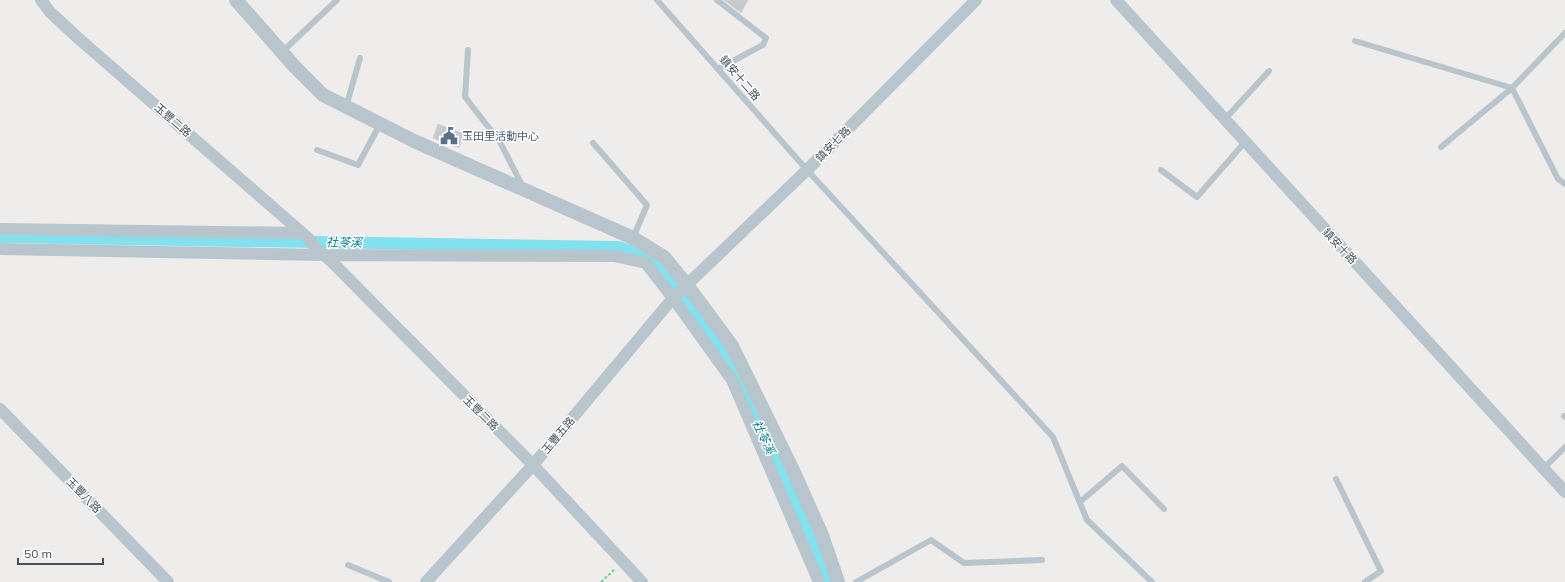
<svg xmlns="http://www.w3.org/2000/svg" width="1565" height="582" font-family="Mulish,'Noto Sans TC',sans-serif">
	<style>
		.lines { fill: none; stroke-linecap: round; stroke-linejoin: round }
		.canal { stroke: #82e1ef; stroke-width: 12 }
		.building { fill: #c6cacf; stroke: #d0d3d8 }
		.path { stroke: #6ecf97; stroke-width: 2; stroke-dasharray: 3 2; stroke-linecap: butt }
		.service { stroke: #b9c5cc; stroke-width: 6 }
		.minor { stroke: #b9c5cc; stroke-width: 12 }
		.tertiary { stroke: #b9c5cc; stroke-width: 14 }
		.labels { text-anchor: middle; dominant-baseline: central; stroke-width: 3; stroke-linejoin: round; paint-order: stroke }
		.street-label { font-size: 11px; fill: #44515a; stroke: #fff }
		.service-label { font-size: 11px; fill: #4e5e75; stroke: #fff; text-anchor: start }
		.water-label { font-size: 12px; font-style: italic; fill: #088294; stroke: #fff }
	</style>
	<rect width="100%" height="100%" fill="#efecec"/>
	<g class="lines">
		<!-- canal -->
		<path class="canal" d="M 0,237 L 618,247 L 641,254 L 665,272 L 674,285
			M 685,300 L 727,356 L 822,561 L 830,582"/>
	</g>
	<!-- building -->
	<path class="building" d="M 724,0 L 748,0 L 741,13 Z
		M 438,124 L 464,134 L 459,148 L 433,138 Z"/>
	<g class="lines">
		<!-- path -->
		<path class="path" d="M 601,582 L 615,569"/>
		<!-- service -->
		<path class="service" d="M 657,0 L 807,170 L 1053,437 L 1087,520 L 1152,582
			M 717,0 L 766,38 L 763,45 L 718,69
			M 1355,41 L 1512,88 L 1558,179 L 1565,184
			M 468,50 L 465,97 L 500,142 L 523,187
			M 282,52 L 337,0
			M 346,107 L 360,58
			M 1225,119 L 1269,71
			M 593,143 L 647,205 L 633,238
			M 1441,147 L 1512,88 L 1565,33
			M 317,150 L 358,165 L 380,124
			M 1161,170 L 1197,197 L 1245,142
			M 1564,416 L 1565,417
			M 1544,468 L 1565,447
			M 1336,479 L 1381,571 L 1365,582
			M 1080,502 L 1122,466 L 1164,509
			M 348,565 L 389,582
			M 856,582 L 931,540 L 964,563 L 1042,560"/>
		<!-- minor -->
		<path class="minor" d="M 41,0 L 50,12 L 78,38 L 308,238 L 316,248 L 333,263 L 533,465 L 642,582
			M 1116,0 L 1565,492
			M 0,229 L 302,233
			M 0,249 L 325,255 L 614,256 L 646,263 L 673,298 L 732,380 L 819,582
			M 0,409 L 168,582
			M 426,582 L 533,465 L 673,298 L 807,170 L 976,0"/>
		<!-- tertiary -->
		<path class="tertiary" d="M 236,0 L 295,67 L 323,95 L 414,141 L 633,238 L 664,257 L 687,285 L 732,346 L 793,470 L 822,535 L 838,582"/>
	</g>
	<!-- icons -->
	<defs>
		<g id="civic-bare" transform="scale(1.38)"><path d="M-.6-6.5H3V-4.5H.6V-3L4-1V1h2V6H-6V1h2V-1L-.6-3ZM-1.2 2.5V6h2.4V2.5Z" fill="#5c6f8a" stroke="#fff" stroke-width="2.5" paint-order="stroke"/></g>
	</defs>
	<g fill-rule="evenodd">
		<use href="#civic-bare" x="449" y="136"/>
	</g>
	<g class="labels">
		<!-- street labels -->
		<g class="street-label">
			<text transform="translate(740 78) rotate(49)">鎮安十二路</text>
			<text transform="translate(173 120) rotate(41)">玉豐二路</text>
			<text transform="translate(833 144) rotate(-45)">鎮安七路</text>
			<text transform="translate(1340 246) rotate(47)">鎮安十路</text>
			<text transform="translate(481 413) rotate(45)">玉豐二路</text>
			<text transform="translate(558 435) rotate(-50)">玉豐五路</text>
			<text transform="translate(84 495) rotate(46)">玉豐八路</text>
		</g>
		<!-- service labels -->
		<g class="service-label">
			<text x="462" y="136">玉田里活動中心</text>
		</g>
		<!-- water labels -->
		<g class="water-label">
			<text transform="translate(344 242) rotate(1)">社苓溪</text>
			<text transform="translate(764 437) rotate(65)">社苓溪</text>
		</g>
	</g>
	<!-- scale -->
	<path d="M18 558v6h85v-6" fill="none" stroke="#44515a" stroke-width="2"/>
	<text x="24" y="558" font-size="12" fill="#44515a" stroke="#ffffff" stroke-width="3" paint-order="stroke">50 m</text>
</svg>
